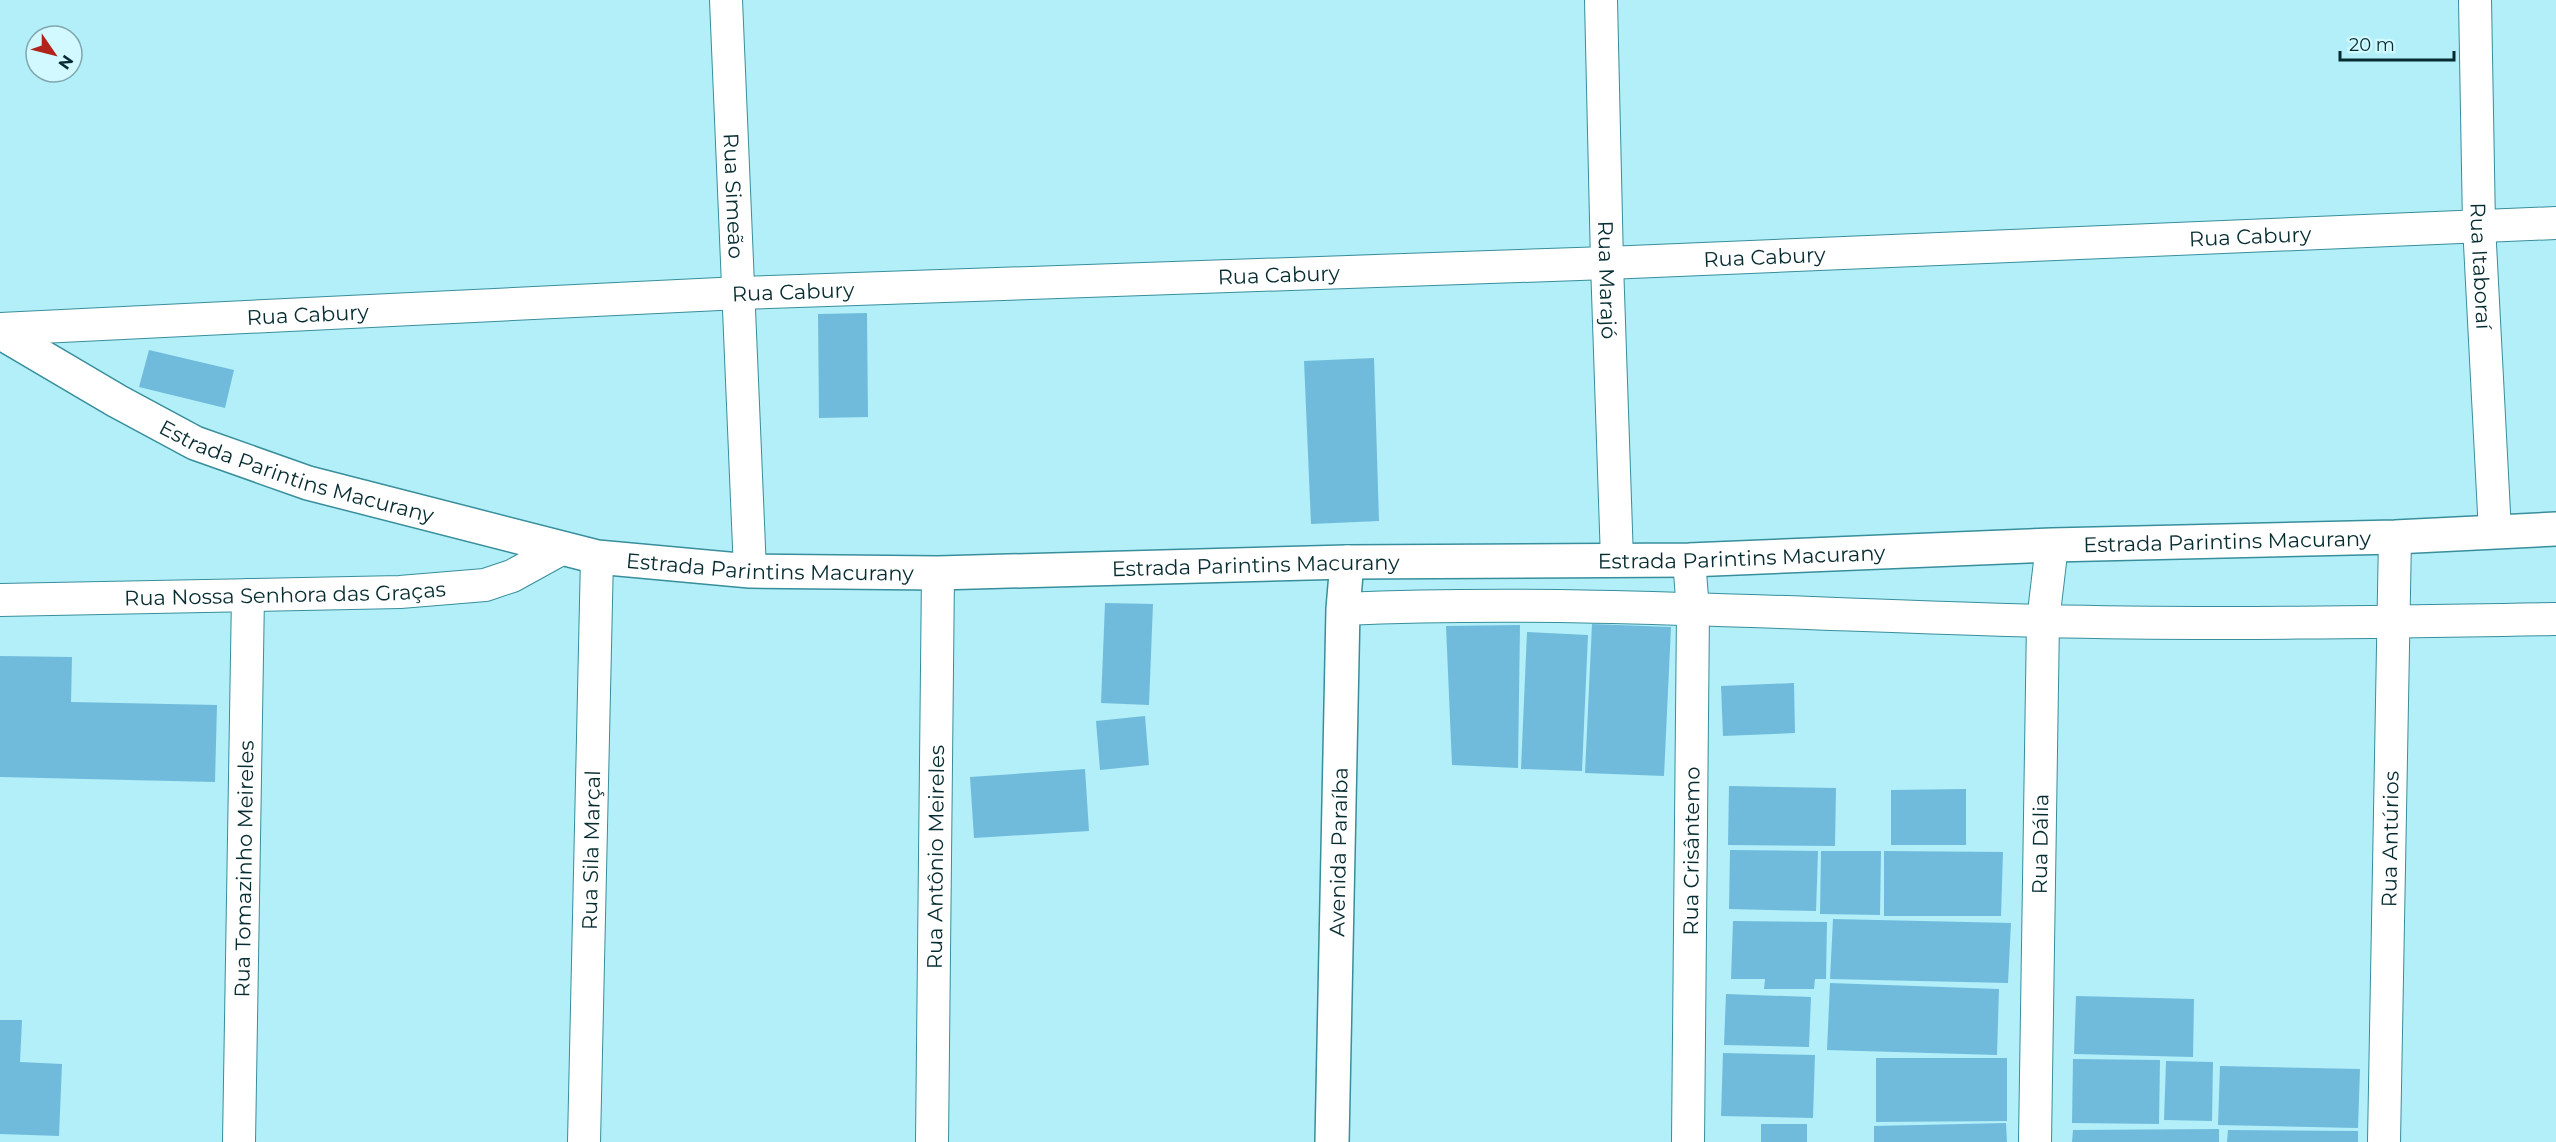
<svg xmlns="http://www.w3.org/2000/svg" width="2556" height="1142" font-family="Montserrat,sans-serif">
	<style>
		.building { fill: #70bbdc }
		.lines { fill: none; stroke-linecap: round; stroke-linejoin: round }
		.minor-casing { stroke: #388e9b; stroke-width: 34 }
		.tertiary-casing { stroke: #388e9b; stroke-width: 36 }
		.minor { stroke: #fff; stroke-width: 32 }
		.tertiary { stroke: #fff; stroke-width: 33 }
		.labels { text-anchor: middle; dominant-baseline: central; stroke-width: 5; stroke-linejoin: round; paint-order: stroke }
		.street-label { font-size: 21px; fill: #062c31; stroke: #d1f9ff }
	</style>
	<rect width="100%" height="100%" fill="#b2eff9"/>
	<!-- building -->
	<path class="building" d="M 867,313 L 868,417 L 819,418 L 818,314 Z
		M 149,350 L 234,370 L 225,408 L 139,387 Z
		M 1374,358 L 1379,521 L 1311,524 L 1304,361 Z
		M 1105,603 L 1153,604 L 1149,705 L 1101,703 Z
		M 1592,624 L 1671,627 L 1664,776 L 1585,773 Z
		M 1520,625 L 1518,768 L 1452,765 L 1446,626 Z
		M 1527,632 L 1588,635 L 1582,771 L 1521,769 Z
		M 0,656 L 72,657 L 71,702 L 217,705 L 215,782 L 0,777 Z
		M 1794,683 L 1795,733 L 1723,736 L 1721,686 Z
		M 1145,716 L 1149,765 L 1100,770 L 1096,721 Z
		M 1085,769 L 1089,831 L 974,838 L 970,777 Z
		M 1729,786 L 1836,788 L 1835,846 L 1728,845 Z
		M 1966,789 L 1966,845 L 1891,845 L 1891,790 Z
		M 1730,850 L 1818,851 L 1816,911 L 1729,909 Z
		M 1821,851 L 1881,851 L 1880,915 L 1820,914 Z
		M 1884,851 L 2003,852 L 2001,916 L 1884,916 Z
		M 1833,919 L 2011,923 L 2008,983 L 1830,979 Z
		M 1733,921 L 1827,922 L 1826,979 L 1815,979 L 1814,989 L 1764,989 L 1765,979 L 1731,979 Z
		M 1830,983 L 1999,989 L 1997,1055 L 1827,1050 Z
		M 1726,994 L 1811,997 L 1809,1047 L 1724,1045 Z
		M 2076,996 L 2194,999 L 2193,1057 L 2074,1054 Z
		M 0,1020 L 22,1020 L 20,1062 L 62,1064 L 59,1136 L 0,1134 Z
		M 1723,1053 L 1815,1055 L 1813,1118 L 1721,1116 Z
		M 1876,1058 L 2007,1058 L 2007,1121 L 1876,1122 Z
		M 2073,1059 L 2160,1060 L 2159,1124 L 2072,1123 Z
		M 2166,1061 L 2213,1062 L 2212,1121 L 2164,1120 Z
		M 2220,1066 L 2360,1069 L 2358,1128 L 2218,1125 Z
		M 2006,1123 L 2007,1142 L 1874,1142 L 1874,1126 Z
		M 1761,1124 L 1807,1124 L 1807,1142 L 1761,1142 Z
		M 2219,1129 L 2219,1142 L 2072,1142 L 2073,1130 Z
		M 2228,1130 L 2358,1131 L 2358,1142 L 2227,1142 Z"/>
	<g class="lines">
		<!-- minor casing -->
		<g class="minor-casing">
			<g id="minor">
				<path id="s1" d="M 726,0 L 750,571"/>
				<path id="s2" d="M 1601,0 L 1607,263 L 1617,560"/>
				<path id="s3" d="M 2475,0 L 2479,225 L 2495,532"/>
				<path id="s4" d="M 0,329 L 740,293 L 1607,263 L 2556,223"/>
				<path id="s5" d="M 0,600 L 400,592 L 485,585 L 512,576 L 561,549"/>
				<path d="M 1343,609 C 1576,599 1810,615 2043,621 C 2213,625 2384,622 2554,619"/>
				<path id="s6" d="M 239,1142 L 248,595"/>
				<path id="s7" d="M 584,1142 L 597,557"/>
				<path id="s8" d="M 932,1142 L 938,573"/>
				<path id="s9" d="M 1688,1142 L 1693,610 L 1689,560"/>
				<path id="s10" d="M 2035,1142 L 2043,621 L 2052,545"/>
				<path id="s11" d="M 2384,1142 L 2395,537"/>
			</g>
		</g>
		<!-- tertiary casing -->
		<g class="tertiary-casing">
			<g id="tertiary">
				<path id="s12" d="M 0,332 L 117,401 L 195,443 L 308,483 L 597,557 L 750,571 L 938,573 L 1347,562 L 1689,560 L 2052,545 L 2395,537 L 2556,529"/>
				<path id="s13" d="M 1332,1142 L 1343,609 L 1347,562"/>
			</g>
		</g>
		<!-- minor -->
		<use href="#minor" class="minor"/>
		<!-- tertiary -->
		<use href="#tertiary" class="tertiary"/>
	</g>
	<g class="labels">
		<!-- street labels -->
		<g class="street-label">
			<text stroke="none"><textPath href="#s1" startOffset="196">Rua Simeão</textPath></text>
			<text stroke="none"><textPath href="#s4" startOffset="2252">Rua Cabury</textPath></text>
			<text stroke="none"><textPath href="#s4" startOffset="1766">Rua Cabury</textPath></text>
			<text stroke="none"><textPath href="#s3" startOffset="266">Rua Itaboraí</textPath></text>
			<text stroke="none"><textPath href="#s4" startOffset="1280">Rua Cabury</textPath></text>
			<text stroke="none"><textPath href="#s2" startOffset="280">Rua Marajó</textPath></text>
			<text stroke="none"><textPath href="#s4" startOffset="794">Rua Cabury</textPath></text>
			<text stroke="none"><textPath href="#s4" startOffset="308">Rua Cabury</textPath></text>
			<text stroke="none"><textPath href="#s12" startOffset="330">Estrada Parintins Macurany</textPath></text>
			<text stroke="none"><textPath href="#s12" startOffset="2274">Estrada Parintins Macurany</textPath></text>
			<text stroke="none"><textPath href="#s12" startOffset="1788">Estrada Parintins Macurany</textPath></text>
			<text stroke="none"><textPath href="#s12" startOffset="1302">Estrada Parintins Macurany</textPath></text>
			<text stroke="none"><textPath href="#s12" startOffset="816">Estrada Parintins Macurany</textPath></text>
			<text stroke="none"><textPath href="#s5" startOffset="285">Rua Nossa Senhora das Graças</textPath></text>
			<text stroke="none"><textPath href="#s11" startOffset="303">Rua Antúrios</textPath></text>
			<text stroke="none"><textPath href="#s10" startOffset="298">Rua Dália</textPath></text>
			<text stroke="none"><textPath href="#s7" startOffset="292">Rua Sila Marçal</textPath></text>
			<text stroke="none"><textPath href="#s9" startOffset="291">Rua Crisântemo</textPath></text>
			<text stroke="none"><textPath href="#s13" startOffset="290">Avenida Paraíba</textPath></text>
			<text stroke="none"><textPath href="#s8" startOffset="285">Rua Antônio Meireles</textPath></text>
			<text stroke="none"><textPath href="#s6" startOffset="273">Rua Tomazinho Meireles</textPath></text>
		</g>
	</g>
	<!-- north arrow -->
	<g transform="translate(54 54) rotate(125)"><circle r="28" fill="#d1f9ff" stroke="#80a7ad" stroke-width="1.5"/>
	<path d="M0-4.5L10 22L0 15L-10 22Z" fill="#b2231c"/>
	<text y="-9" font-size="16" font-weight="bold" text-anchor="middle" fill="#062c31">N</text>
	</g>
	<!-- scale -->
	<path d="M2340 51v9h114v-9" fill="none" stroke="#062c31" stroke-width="3"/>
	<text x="2349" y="51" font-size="18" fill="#062c31" stroke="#d1f9ff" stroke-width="4.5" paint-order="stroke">20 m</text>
</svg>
